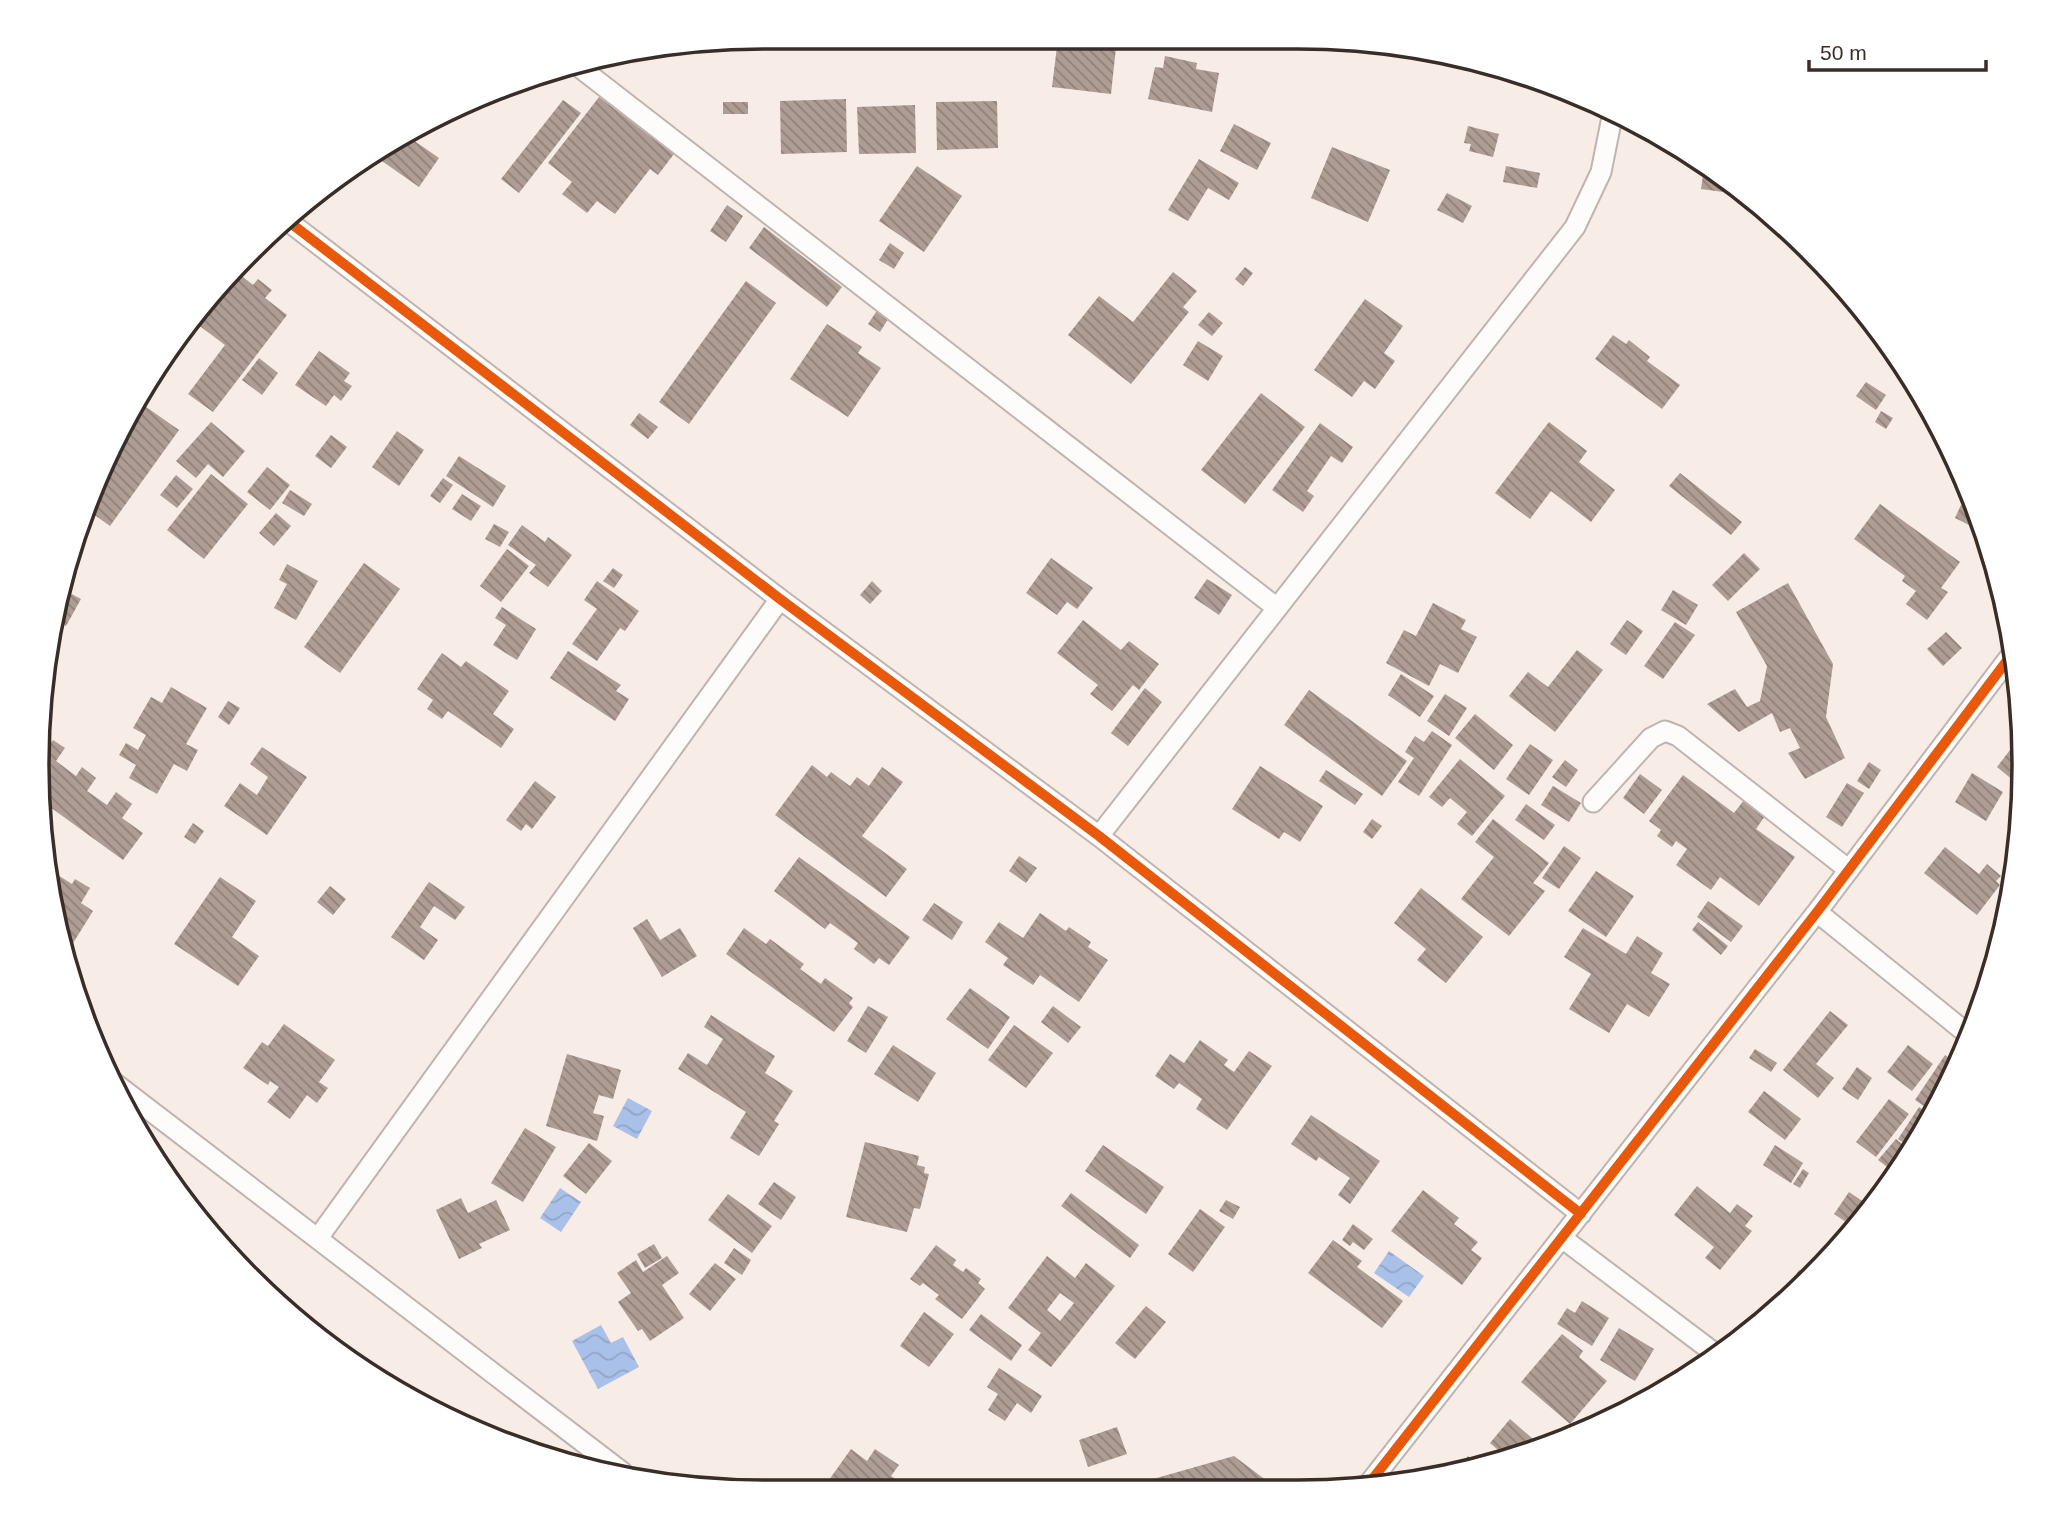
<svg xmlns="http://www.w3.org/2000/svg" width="2061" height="1529" font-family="Helvetica,sans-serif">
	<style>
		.water { fill: url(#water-waves) }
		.building { fill: url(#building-back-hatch); fill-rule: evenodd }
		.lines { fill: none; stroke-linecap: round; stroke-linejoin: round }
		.street-casing { stroke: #bfb4af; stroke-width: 23 }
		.street { stroke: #fefcfb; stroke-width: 19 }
		.cycleway-casing { stroke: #fff; stroke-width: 15 }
		.cycleway { stroke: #e8590c; stroke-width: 10 }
		.rim { fill: none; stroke: #3a2d27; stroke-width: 3.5 }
	</style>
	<defs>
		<pattern id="water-waves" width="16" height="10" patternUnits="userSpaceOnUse" patternTransform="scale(1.75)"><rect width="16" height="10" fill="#a9c0e9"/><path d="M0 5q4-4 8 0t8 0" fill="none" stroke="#92a5c8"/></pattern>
		<pattern id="building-back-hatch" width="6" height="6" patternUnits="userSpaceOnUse" patternTransform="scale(1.75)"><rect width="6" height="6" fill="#ae9d94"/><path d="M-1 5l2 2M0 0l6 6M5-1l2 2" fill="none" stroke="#8f8079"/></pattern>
	</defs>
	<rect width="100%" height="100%" fill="#f8ece7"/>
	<!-- water -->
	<path class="water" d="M 628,1098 L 652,1111 L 637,1139 L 613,1126 Z
		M 560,1188 L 581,1202 L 561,1232 L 540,1218 Z
		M 1389,1251 L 1424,1276 L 1409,1297 L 1374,1273 Z
		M 601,1325 L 611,1343 L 623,1337 L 639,1367 L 598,1389 L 572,1341 Z"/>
	<!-- building -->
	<path class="building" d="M 1058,38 L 1117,38 L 1111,94 L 1052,87 Z
		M 1198,38 L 1232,38 L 1228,50 L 1198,40 Z
		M 1165,56 L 1197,63 L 1196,69 L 1219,73 L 1212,112 L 1148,99 L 1155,67 L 1163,68 Z
		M 599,97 L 674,154 L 658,175 L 650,169 L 615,214 L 597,201 L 587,213 L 562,194 L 572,182 L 548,163 Z
		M 846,99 L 847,152 L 781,154 L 780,101 Z
		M 563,100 L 581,113 L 519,193 L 501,179 Z
		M 997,101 L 998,148 L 937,150 L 936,102 Z
		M 723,102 L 748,102 L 748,114 L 723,114 Z
		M 915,105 L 916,153 L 859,154 L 857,107 Z
		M 1234,124 L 1271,143 L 1257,170 L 1220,151 Z
		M 1468,126 L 1499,134 L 1493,157 L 1469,151 L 1471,144 L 1464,143 Z
		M 403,133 L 439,158 L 419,187 L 372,154 Z
		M 1332,147 L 1390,170 L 1368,222 L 1311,198 Z
		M 1199,159 L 1239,183 L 1229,200 L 1208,188 L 1188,221 L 1168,210 Z
		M 1705,162 L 1745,195 L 1701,189 Z
		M 917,166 L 962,196 L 924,252 L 879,221 Z
		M 1506,166 L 1540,173 L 1537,188 L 1503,182 Z
		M 1447,193 L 1472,206 L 1463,223 L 1437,210 Z
		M 727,205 L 743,216 L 726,242 L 710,231 Z
		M 764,227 L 842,287 L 827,307 L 749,248 Z
		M 890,243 L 904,253 L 894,269 L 879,260 Z
		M 1245,267 L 1253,273 L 1243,286 L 1235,279 Z
		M 233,269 L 253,285 L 258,279 L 272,290 L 265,298 L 287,315 L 213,412 L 188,394 L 225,345 L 193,321 L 218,284 Z
		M 1173,272 L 1197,291 L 1183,307 L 1189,312 L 1131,384 L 1068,335 L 1099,296 L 1133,322 Z
		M 746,281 L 776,303 L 689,424 L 659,402 Z
		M 1365,299 L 1403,326 L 1384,353 L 1395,361 L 1375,389 L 1364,381 L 1352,397 L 1314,370 Z
		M 878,309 L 890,316 L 880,332 L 868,324 Z
		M 1209,312 L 1223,323 L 1212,336 L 1198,325 Z
		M 827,324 L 862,347 L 858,353 L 881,368 L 848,417 L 790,379 Z
		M 1613,335 L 1626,344 L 1629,340 L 1650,357 L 1647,361 L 1680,385 L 1662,409 L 1595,359 Z
		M 1198,341 L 1223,356 L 1208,381 L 1183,365 Z
		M 319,351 L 350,373 L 344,381 L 352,386 L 341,401 L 334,395 L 326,406 L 295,385 Z
		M 259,358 L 278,373 L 262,395 L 242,380 Z
		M 1866,382 L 1886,395 L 1876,410 L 1856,396 Z
		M 1261,393 L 1305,427 L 1245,504 L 1201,470 Z
		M 139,402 L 179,430 L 110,526 L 89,511 L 112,442 Z
		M 1881,411 L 1893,418 L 1886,429 L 1875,422 Z
		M 639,413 L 658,427 L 648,439 L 630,425 Z
		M 211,422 L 245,451 L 223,477 L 208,464 L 196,478 L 176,461 Z
		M 1549,422 L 1587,451 L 1579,462 L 1615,490 L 1591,522 L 1551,491 L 1530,519 L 1495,493 Z
		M 1320,423 L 1353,447 L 1342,463 L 1331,456 L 1307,491 L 1314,496 L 1303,512 L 1272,490 Z
		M 397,431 L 424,450 L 399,486 L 372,467 Z
		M 331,435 L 347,447 L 331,468 L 315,456 Z
		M 459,456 L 506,486 L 493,507 L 446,476 Z
		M 267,467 L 290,485 L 270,510 L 247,492 Z
		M 1680,473 L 1742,522 L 1731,535 L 1669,486 Z
		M 211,474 L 248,504 L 204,559 L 167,530 Z
		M 176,475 L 193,489 L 177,508 L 160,495 Z
		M 443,478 L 453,485 L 440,503 L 430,496 Z
		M 290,490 L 312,504 L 304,516 L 282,503 Z
		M 462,494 L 481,506 L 471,521 L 452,509 Z
		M 1880,504 L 1960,562 L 1941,588 L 1948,592 L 1927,620 L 1906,604 L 1916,591 L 1902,581 L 1905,576 L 1854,539 Z
		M 1961,505 L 1976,513 L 1978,518 L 1973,527 L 1955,518 Z
		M 276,513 L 291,526 L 274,546 L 259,533 Z
		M 494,524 L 509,532 L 500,547 L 485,539 Z
		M 522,525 L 545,542 L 548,537 L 572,555 L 548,587 L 529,573 L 536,565 L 508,545 Z
		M 507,549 L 529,566 L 501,602 L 480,586 Z
		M 1744,553 L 1760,569 L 1728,601 L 1712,585 Z
		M 1051,558 L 1093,588 L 1077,609 L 1067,602 L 1057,615 L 1026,593 Z
		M 364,563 L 400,589 L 340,673 L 304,647 Z
		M 287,564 L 318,581 L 296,620 L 274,608 L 287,584 L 279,580 Z
		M 613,568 L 623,575 L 614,588 L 603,581 Z
		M 1207,579 L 1232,595 L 1219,615 L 1194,598 Z
		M 597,581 L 639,611 L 625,631 L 620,628 L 597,661 L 572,644 L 597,609 L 584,600 Z
		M 872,581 L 882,591 L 870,604 L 860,595 Z
		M 1788,583 L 1833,664 L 1826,717 L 1845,758 L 1805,779 L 1788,753 L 1800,748 L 1790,728 L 1780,732 L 1772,713 L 1739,732 L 1707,704 L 1735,689 L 1747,707 L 1760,701 L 1767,666 L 1736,612 Z
		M 62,589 L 81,599 L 66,626 L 52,618 Z
		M 1673,590 L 1698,605 L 1686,625 L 1661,610 Z
		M 1433,603 L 1466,620 L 1461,629 L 1477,637 L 1458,673 L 1440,664 L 1429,686 L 1386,663 L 1404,630 L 1416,636 Z
		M 502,607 L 536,629 L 517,660 L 493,645 L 506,625 L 495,618 Z
		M 1083,620 L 1121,650 L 1129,641 L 1159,664 L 1139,690 L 1133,685 L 1112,711 L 1090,694 L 1098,685 L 1057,653 Z
		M 1627,620 L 1643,631 L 1626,655 L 1610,644 Z
		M 1675,622 L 1695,635 L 1663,679 L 1644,666 Z
		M 1946,632 L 1962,648 L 1943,666 L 1927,649 Z
		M 1577,650 L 1603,670 L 1555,732 L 1509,696 L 1528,672 L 1548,687 Z
		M 568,651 L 621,685 L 616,691 L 629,699 L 615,721 L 550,678 Z
		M 442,653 L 461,667 L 466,661 L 509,691 L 493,714 L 514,729 L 501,748 L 448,711 L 442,719 L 427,709 L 433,700 L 417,689 Z
		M 1401,674 L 1434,696 L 1420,717 L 1388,695 Z
		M 171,687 L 207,708 L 186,744 L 198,750 L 187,771 L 174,764 L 157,794 L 129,778 L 136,765 L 119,755 L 126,743 L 138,750 L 146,735 L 133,728 L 151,697 L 162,703 Z
		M 1145,688 L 1162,702 L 1128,746 L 1111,733 Z
		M 1309,690 L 1407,761 L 1382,796 L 1284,725 Z
		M 1445,694 L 1467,708 L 1449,736 L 1427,721 Z
		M 228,701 L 240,708 L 229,725 L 218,717 Z
		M 1475,714 L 1513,745 L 1494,770 L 1455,738 Z
		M 1432,731 L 1452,745 L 1419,796 L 1398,782 L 1414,758 L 1405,752 L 1415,736 L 1424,742 Z
		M 53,740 L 65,748 L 56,761 L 76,776 L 82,767 L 96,778 L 87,791 L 107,805 L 116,792 L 132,804 L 122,818 L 143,833 L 123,860 L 39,799 L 43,747 L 46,749 Z
		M 1530,744 L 1553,760 L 1529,795 L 1506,779 Z
		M 2013,746 L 2022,753 L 2020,786 L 1997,767 Z
		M 262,747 L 307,777 L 267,835 L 224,806 L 240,783 L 257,795 L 268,777 L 250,764 Z
		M 1460,759 L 1505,796 L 1472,836 L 1457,824 L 1467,812 L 1450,798 L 1442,807 L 1429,797 Z
		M 1565,760 L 1578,770 L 1566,787 L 1552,777 Z
		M 1869,762 L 1881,770 L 1869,789 L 1857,781 Z
		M 812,765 L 827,777 L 831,772 L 850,786 L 857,777 L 869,786 L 882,767 L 903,782 L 862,836 L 907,869 L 886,897 L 775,815 Z
		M 1260,766 L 1323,806 L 1300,842 L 1284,832 L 1279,839 L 1232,809 Z
		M 1326,770 L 1363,794 L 1355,805 L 1319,781 Z
		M 1972,773 L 2003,792 L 1986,821 L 1955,802 Z
		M 1640,774 L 1662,790 L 1644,814 L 1623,798 Z
		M 1683,775 L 1734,813 L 1744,800 L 1765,816 L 1756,829 L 1795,857 L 1759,906 L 1720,877 L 1711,890 L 1676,865 L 1687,849 L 1676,841 L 1672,847 L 1657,836 L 1661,830 L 1649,821 Z
		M 535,781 L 556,797 L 532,829 L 526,824 L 521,831 L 506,820 Z
		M 1847,783 L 1864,793 L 1842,827 L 1826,817 Z
		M 1553,786 L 1581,803 L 1569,822 L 1541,805 Z
		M 1526,804 L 1555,825 L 1544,840 L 1515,820 Z
		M 1372,819 L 1382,826 L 1372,839 L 1363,832 Z
		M 1493,819 L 1549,863 L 1533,883 L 1545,891 L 1509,936 L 1461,899 L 1494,857 L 1475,842 Z
		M 193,823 L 204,831 L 195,844 L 184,837 Z
		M 1564,846 L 1581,858 L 1559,889 L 1542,878 Z
		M 1945,847 L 1979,874 L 1987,864 L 2001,876 L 1996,881 L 2000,885 L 1977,915 L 1924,873 Z
		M 1019,856 L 1037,868 L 1026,883 L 1009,871 Z
		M 799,857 L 910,937 L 889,965 L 879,958 L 874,964 L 854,949 L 858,943 L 830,923 L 825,929 L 774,891 Z
		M 48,860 L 57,866 L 53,872 L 72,884 L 75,879 L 90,888 L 81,903 L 93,911 L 70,948 L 65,945 Z
		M 1596,871 L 1634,896 L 1606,937 L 1568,911 Z
		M 220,877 L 256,901 L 232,937 L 259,956 L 238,986 L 174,944 Z
		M 429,882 L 465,907 L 455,920 L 434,906 L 420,927 L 438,940 L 424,960 L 391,937 Z
		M 330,886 L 346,899 L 333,915 L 317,902 Z
		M 1421,888 L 1483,937 L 1446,983 L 1417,960 L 1426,949 L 1394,923 Z
		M 1708,901 L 1743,926 L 1731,942 L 1697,917 Z
		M 934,903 L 963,922 L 952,940 L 922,920 Z
		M 1040,913 L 1066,931 L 1069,927 L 1091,942 L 1088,947 L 1108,960 L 1079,1002 L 1040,975 L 1033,985 L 1003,965 L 1008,958 L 985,942 L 999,922 L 1023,938 Z
		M 647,919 L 660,940 L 680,928 L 697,956 L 662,977 L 633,928 Z
		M 1698,922 L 1728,946 L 1721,955 L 1692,930 Z
		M 744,928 L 766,944 L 770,939 L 804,964 L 800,969 L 821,984 L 825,978 L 853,998 L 849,1003 L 853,1007 L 834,1032 L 726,954 Z
		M 1583,928 L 1626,954 L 1637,936 L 1663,953 L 1651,973 L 1670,984 L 1649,1017 L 1627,1004 L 1609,1033 L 1569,1009 L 1591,974 L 1564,957 Z
		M 970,988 L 1010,1017 L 988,1049 L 946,1019 Z
		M 868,1006 L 888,1017 L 866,1053 L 847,1041 Z
		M 1053,1006 L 1081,1027 L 1068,1043 L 1041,1022 Z
		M 1830,1011 L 1848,1025 L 1816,1064 L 1834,1078 L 1818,1098 L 1783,1070 Z
		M 711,1015 L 775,1056 L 765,1073 L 793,1091 L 774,1121 L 779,1124 L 759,1156 L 730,1138 L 746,1112 L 678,1069 L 688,1053 L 707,1065 L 723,1039 L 704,1027 Z
		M 284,1024 L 335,1060 L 319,1082 L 328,1088 L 317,1103 L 307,1095 L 290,1119 L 267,1102 L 279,1087 L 270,1081 L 268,1085 L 243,1068 L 262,1042 L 268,1046 Z
		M 1014,1025 L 1053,1053 L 1026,1088 L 988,1060 Z
		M 1200,1040 L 1228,1060 L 1224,1065 L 1234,1072 L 1249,1051 L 1272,1066 L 1227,1130 L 1196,1109 L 1202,1099 L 1179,1083 L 1174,1089 L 1155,1076 L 1170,1054 L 1184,1063 Z
		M 893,1045 L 936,1073 L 918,1102 L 874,1074 Z
		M 1908,1045 L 1933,1064 L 1912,1091 L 1887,1072 Z
		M 1755,1049 L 1777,1063 L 1771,1072 L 1749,1058 Z
		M 567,1054 L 621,1070 L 613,1099 L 599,1095 L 593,1113 L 604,1116 L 597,1141 L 546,1126 Z
		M 1945,1055 L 1956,1063 L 1934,1113 L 1915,1100 Z
		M 1857,1067 L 1872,1078 L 1858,1100 L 1842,1089 Z
		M 1764,1091 L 1801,1119 L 1785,1140 L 1748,1112 Z
		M 1889,1099 L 1909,1114 L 1876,1157 L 1856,1142 Z
		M 1919,1107 L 1932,1116 L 1912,1149 L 1898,1139 Z
		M 1311,1115 L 1380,1161 L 1350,1204 L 1338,1195 L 1350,1178 L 1319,1157 L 1316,1161 L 1291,1144 Z
		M 525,1128 L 556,1147 L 523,1202 L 491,1183 Z
		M 1896,1139 L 1911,1151 L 1895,1173 L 1878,1160 Z
		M 865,1142 L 919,1156 L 917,1165 L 925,1167 L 924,1173 L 929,1174 L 920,1209 L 914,1208 L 907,1232 L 846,1217 Z
		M 589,1143 L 612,1161 L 586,1194 L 563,1176 Z
		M 1103,1145 L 1164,1187 L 1146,1214 L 1085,1171 Z
		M 1775,1145 L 1803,1163 L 1791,1183 L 1763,1165 Z
		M 1803,1169 L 1809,1173 L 1800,1188 L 1793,1184 Z
		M 774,1182 L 796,1197 L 781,1220 L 758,1204 Z
		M 1697,1186 L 1730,1213 L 1737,1204 L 1753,1216 L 1745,1226 L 1752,1231 L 1720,1270 L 1705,1258 L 1714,1247 L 1674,1215 Z
		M 1423,1190 L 1459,1218 L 1454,1224 L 1478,1242 L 1471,1250 L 1482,1258 L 1462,1285 L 1391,1231 Z
		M 1849,1192 L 1871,1207 L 1855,1228 L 1834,1214 Z
		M 1071,1193 L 1139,1245 L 1130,1258 L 1061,1206 Z
		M 728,1194 L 772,1226 L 752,1253 L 708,1220 Z
		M 461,1198 L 468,1213 L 496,1200 L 510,1230 L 479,1244 L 482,1248 L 459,1259 L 436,1210 Z
		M 1226,1200 L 1240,1207 L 1233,1219 L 1219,1211 Z
		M 1200,1209 L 1225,1227 L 1193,1272 L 1168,1254 Z
		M 1353,1224 L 1373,1239 L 1364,1250 L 1353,1242 L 1350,1246 L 1342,1240 Z
		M 1333,1240 L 1362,1261 L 1357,1267 L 1403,1301 L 1382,1328 L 1308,1273 Z
		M 654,1244 L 662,1258 L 645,1268 L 637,1254 Z
		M 936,1245 L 956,1260 L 953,1265 L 963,1272 L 966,1268 L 981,1279 L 978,1283 L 985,1289 L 962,1319 L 935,1299 L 939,1295 L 923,1283 L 920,1286 L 910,1279 Z
		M 734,1248 L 751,1260 L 742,1275 L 724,1263 Z
		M 667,1256 L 679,1273 L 662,1285 L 684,1318 L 650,1341 L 642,1329 L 638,1331 L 618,1302 L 631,1293 L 617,1273 L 636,1260 L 643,1272 Z
		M 1047,1256 L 1075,1278 L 1086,1263 L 1115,1286 L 1051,1367 L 1028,1350 L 1041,1333 L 1008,1308 ZM 1060,1293 L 1074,1303 L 1060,1321 L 1047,1310 Z
		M 715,1263 L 736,1279 L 710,1311 L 689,1294 Z
		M 1799,1270 L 1809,1277 L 1780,1304 L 1777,1302 Z
		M 1582,1301 L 1609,1318 L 1592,1346 L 1557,1324 L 1567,1308 L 1575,1313 Z
		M 1146,1306 L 1166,1322 L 1135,1359 L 1115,1343 Z
		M 924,1312 L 954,1334 L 929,1367 L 900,1346 Z
		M 981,1314 L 1022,1345 L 1011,1361 L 969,1330 Z
		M 1619,1328 L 1654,1349 L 1635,1381 L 1600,1360 Z
		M 1562,1334 L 1583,1351 L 1579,1357 L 1607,1381 L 1570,1424 L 1521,1382 Z
		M 999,1368 L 1042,1396 L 1031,1413 L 1017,1403 L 1005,1421 L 988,1410 L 998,1394 L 987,1387 Z
		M 1510,1419 L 1541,1446 L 1505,1456 L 1490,1443 Z
		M 1117,1427 L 1127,1454 L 1088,1467 L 1079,1440 Z
		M 851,1449 L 867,1461 L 875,1449 L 899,1465 L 891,1476 L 911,1489 L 829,1490 L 824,1487 Z
		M 1234,1456 L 1275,1487 L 1133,1488 L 1132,1485 Z
		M 1468,1456 L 1477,1463 L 1457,1469 Z"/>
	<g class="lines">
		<!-- street casing -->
		<g class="street-casing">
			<path id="street" d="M 574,63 L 1277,608
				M 284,218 L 780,599 L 1099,836 L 1581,1214
				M 1593,802 L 1651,738 L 1665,731 L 1678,736 L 1849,870
				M 1099,836 L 1575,227 L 1601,172 L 1613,112
				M 1817,912 L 1969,1035
				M 113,1082 L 622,1472
				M 318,1238 L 780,599
				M 1562,1238 L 1717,1355
				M 1367,1486 L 1817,912 L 2012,654"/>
		</g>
		<!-- street -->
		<use href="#street" class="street"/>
		<!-- cycleway casing -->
		<g class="cycleway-casing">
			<path id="cycleway" d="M 284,218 L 780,599 L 1099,836 L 1581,1214
				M 1367,1486 L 1817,912 L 2012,654"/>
		</g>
		<!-- cycleway -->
		<use href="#cycleway" class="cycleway"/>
	</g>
	<!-- crop -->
	<path d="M0 0H2061V1529H0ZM764 49H1297A715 715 0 0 1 2012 764V765A715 715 0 0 1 1297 1480H764A715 715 0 0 1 49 765V764A715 715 0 0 1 764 49Z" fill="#fff" fill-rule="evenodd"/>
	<path class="rim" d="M764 49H1297A715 715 0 0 1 2012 764V765A715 715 0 0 1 1297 1480H764A715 715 0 0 1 49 765V764A715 715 0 0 1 764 49Z"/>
	<!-- scale -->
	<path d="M1809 60v10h177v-10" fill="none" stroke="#3a2d27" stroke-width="3.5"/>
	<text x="1820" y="60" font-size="21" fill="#3a2d27" stroke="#ffffff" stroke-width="5" paint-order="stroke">50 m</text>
</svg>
